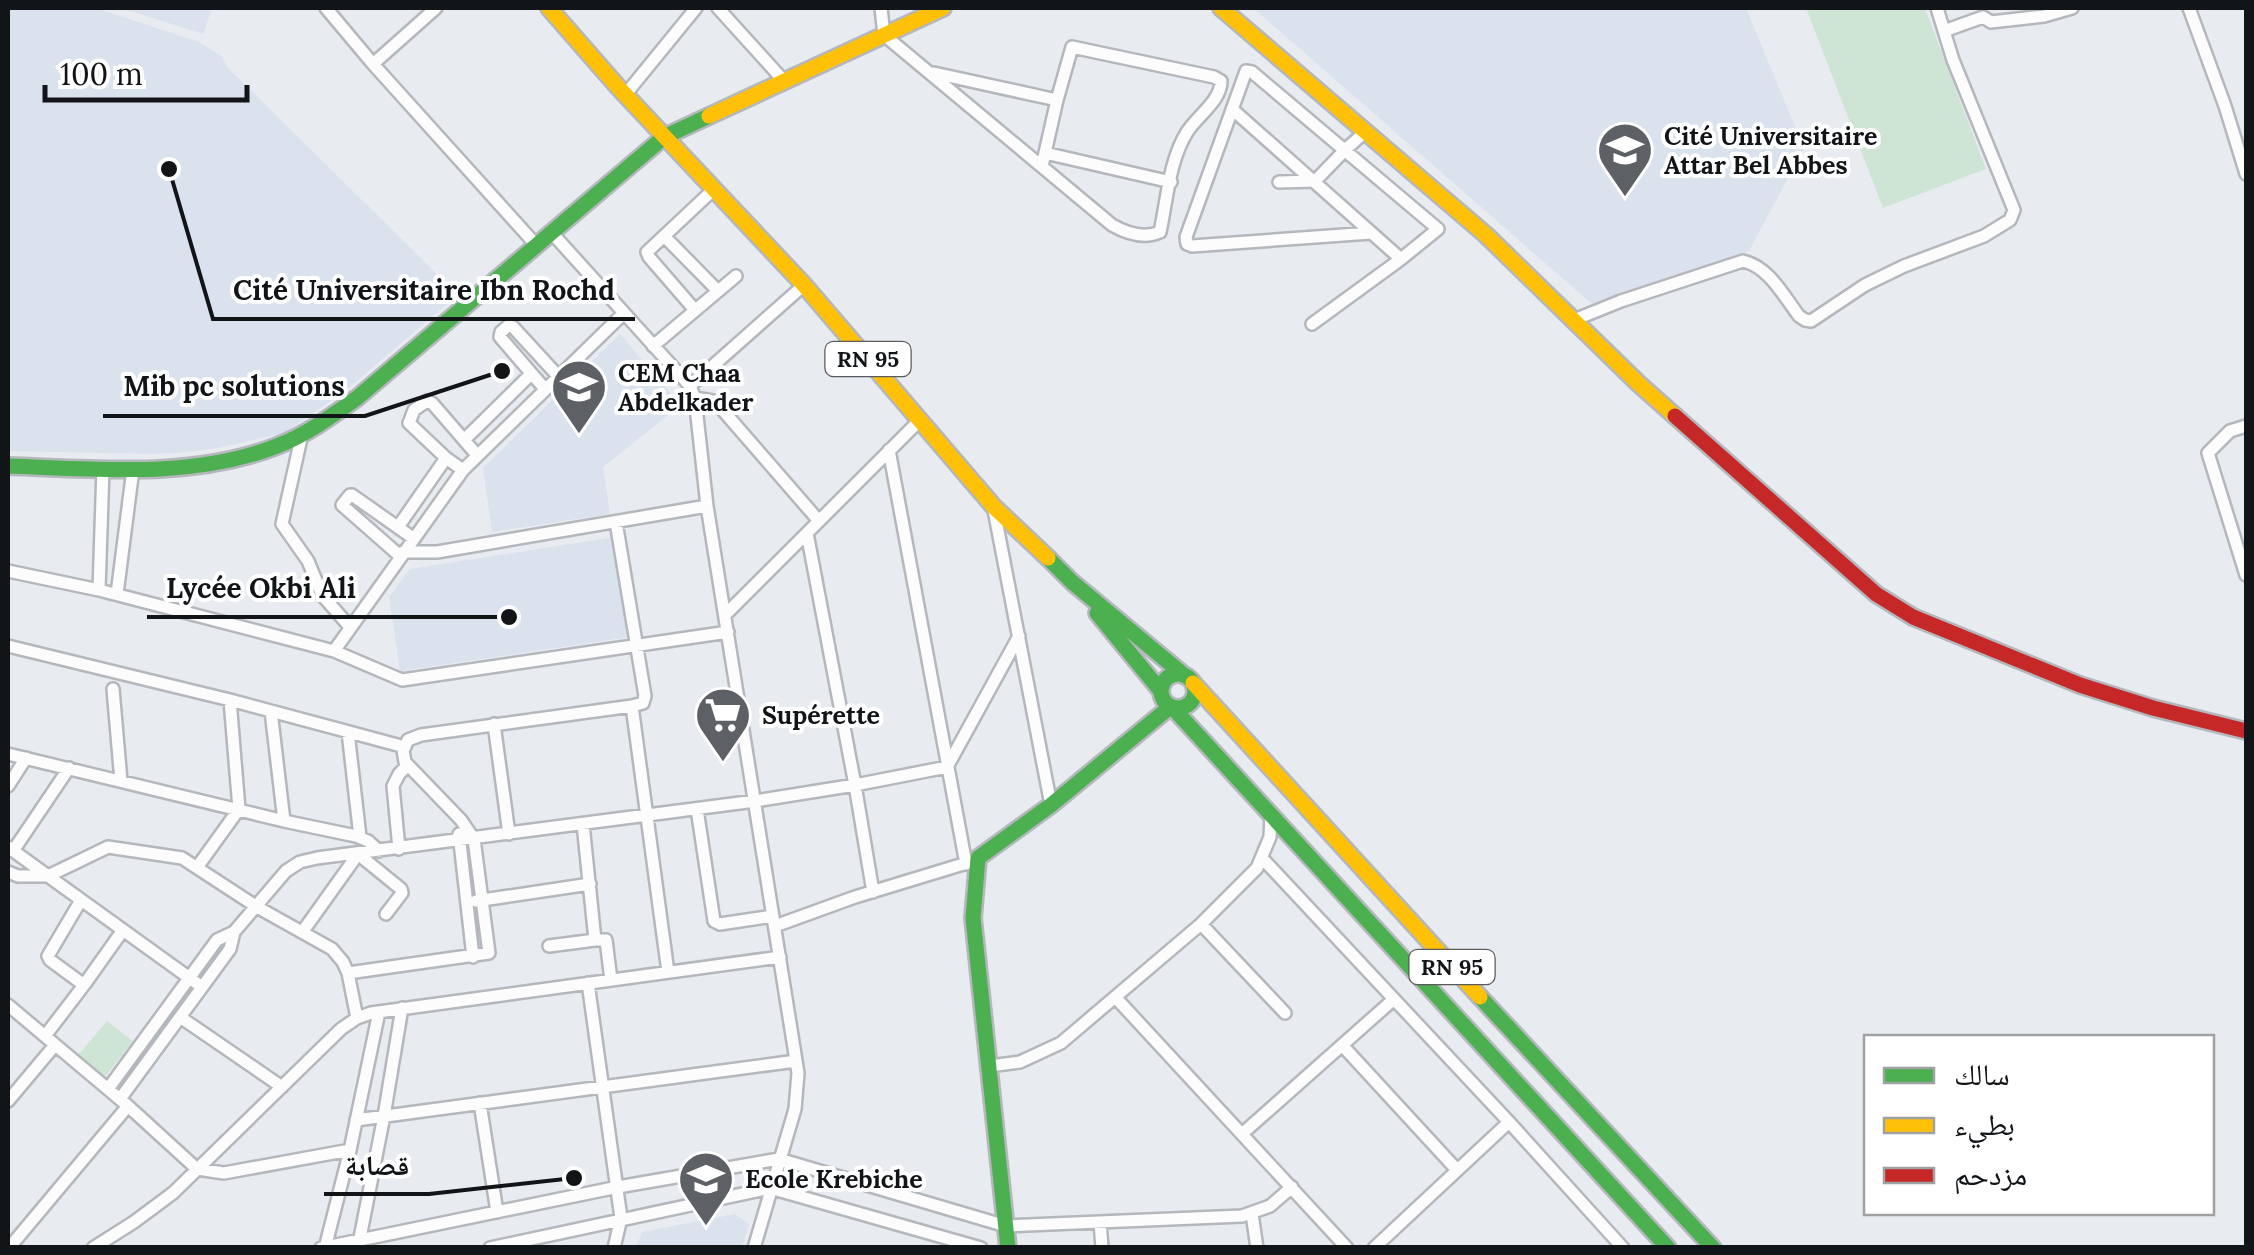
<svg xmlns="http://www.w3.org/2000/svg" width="2254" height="1255" font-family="Lora,'Noto Naskh Arabic',serif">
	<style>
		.built { fill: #dae2ee }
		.green { fill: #cee5d6 }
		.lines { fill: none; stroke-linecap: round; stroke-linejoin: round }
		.street-casing { stroke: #b4b7bb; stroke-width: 16 }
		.fast-casing { stroke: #b4b7bb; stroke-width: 20 }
		.slow-casing { stroke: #b4b7bb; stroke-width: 20 }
		.jam-casing { stroke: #b4b7bb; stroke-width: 20 }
		.street { stroke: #fcfcfd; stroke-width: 11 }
		.fast { stroke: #4caf50; stroke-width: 15 }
		.slow { stroke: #ffc107; stroke-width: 15 }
		.jam { stroke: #c62828; stroke-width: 15 }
		.labels { text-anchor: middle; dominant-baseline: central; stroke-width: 8; stroke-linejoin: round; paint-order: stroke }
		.shield { fill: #fff; stroke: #595b5d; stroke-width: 2.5 }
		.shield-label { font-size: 22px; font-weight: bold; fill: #121518 }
		.poi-label { font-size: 25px; font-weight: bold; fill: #121518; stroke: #fff; text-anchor: start }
		.leader { fill: none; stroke: #121518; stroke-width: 4 }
		.callout-dot { fill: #121518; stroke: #fff; stroke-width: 4 }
		.callout-label { font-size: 28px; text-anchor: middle; font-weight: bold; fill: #121518; stroke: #fff; stroke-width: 8; stroke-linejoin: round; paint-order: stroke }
	</style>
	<rect width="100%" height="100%" fill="#e8ecf1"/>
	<!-- built -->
	<path class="built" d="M 8,8 L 96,8 L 199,42 L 222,56 L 227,67 L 433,270 L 454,298 L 344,392 L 284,433 L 218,448 L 177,453 L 150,454 L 8,451 Z
		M 121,8 L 212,8 L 203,34 Z
		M 1253,8 L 1746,8 L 1804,148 L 1749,251 L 1592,304 Z
		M 620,334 L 681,405 L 603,467 L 610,514 L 492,532 L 483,468 Z
		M 614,537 L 630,637 L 400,671 L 389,597 L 410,569 Z
		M 735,1214 L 749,1224 L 742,1247 L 636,1247 L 642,1232 Z"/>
	<!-- green -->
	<path class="green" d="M 1806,8 L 1925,8 L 1986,169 L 1883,208 Z
		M 107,1021 L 133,1041 L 105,1077 L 78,1055 Z"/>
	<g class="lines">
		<!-- street casing -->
		<g class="street-casing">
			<path id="street" d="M 326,8 L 373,64 L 537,246
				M 718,8 L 784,81
				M 881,8 L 884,35 L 1112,225 C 1126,233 1144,239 1160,232 C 1167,200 1169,161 1187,132 C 1197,116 1221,101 1221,81 L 1214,77 L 1072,47 L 1057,100 L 1042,166
				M 2189,8 L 2225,106 L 2246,174
				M 1944,31 L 1983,17 L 1991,22 L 2044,16 L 2072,8
				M 373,64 L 436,8
				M 934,73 L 1057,100
				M 625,95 L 696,8
				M 1232,109 L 1401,259
				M 1045,153 L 1171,182
				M 1279,182 L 1315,181 L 1346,149 L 1365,132
				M 552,233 L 690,386 L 695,398 L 707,506 L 798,1073 L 795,1109 L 754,1248
				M 664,236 L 718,291
				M 694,309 L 649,257 L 647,252 L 713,190
				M 1574,320 L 1621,301 L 1743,261 C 1769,267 1783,295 1799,316 L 1805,320 L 1811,321 L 1865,285 L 1904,266 L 1984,236 L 2010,220 L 2014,210 L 1953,60 L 1937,8
				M 1312,324 L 1401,259 L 1438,229 L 1252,72 L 1246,71 L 1186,237 L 1187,244 L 1192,246 L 1371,233
				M 653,346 L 736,276
				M 690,386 L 804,285
				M 545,389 L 500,337 L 501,332 L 508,326 L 513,327 L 559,377
				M 695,398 L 712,401 L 720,407 L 819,521
				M 2246,426 L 2230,431 L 2208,453 L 2246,575
				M 302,434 L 282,524 L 308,561 L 322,595 L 350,627
				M 464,440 L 531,374
				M 889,450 L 966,864
				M 463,470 L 446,458 L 409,423 L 414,410 L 427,401 L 432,403 L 477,455
				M 994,510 L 1051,805
				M 616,522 L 645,696 L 643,703 L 632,706
				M 398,527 L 446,458
				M 807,533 L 855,785 L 873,892
				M 403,552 L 437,552 L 707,506
				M 400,556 L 342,505 L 350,495 L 352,495 L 413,538
				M 8,571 L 99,590 L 334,651 L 402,680 L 728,632
				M 99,590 L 103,468
				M 117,594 L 133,469
				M 725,615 L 920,420
				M 8,646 L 230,700 L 405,747
				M 334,651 L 463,470 L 624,313
				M 113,689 L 121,781
				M 271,711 L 284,821
				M 494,724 L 509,834
				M 348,732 L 360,837
				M 8,754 L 284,821 L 356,836 L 368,841 L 379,851
				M 8,786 L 26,758
				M 697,809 L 714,921 L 720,924 L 773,916
				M 583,824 L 595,940 L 606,940 L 611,980
				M 459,834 L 473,957
				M 8,847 L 48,876 L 108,847 L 182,858 L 257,907 L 332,949 L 343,962 L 348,973 L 357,1018
				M 399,849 L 393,786 L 399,774 L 408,765
				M 13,851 L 69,768
				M 1262,858 L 1509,1122 L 1623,1248
				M 198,866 L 239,809 L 230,700
				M 8,872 L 18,876 L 48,876 L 202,987
				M 81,900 L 48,956 L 50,960 L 84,985 L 123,930
				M 476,901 L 590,884
				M 1201,924 L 1285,1013
				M 775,926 L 855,897 L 970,862
				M 303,931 L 358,854 L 401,889 L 402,893 L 386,914
				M 549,946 L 595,940
				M 348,973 L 489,953 L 474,839 L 461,820 L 405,762 L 403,750 L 408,740 L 421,735 L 632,706 L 668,972
				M 588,983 L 621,1218 L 614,1248
				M 1116,998 L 1347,1248
				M 8,1005 L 128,1106 L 197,1169 L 224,1173 L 350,1150
				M 180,1017 L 282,1087
				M 45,1036 L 84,985
				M 1342,1045 L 1457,1170
				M 990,1066 L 1020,1062 L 1061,1043 L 1201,924 L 1257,868 L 1270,837 L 1271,814
				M 108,1089 L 217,940 L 234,932 L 286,871 L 300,862 L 317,858 L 755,801 L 855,785 L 947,767 L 1019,636
				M 120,1099 L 230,949 L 234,932
				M 8,1101 L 55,1045
				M 480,1103 L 497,1212
				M 356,1120 L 796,1061
				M 1243,1133 L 1394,999
				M 1252,1214 L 1257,1248
				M 1100,1222 L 1102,1248
				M 9,1248 L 128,1106
				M 93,1248 L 134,1222 L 173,1193 L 341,1029 L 357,1018 L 371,1013 L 780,957
				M 321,1248 L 618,1187 L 779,1159 L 1006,1226 L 1242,1216 L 1270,1206 L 1292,1187
				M 325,1248 L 350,1150 L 379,1012
				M 358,1248 L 384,1116 L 402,1008
				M 490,1248 L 770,1188 L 981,1248
				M 1374,1248 L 1509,1122"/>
		</g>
		<!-- fast casing -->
		<g class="fast-casing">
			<path id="fast" d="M 8,466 C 97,469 193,479 277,446 C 306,435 332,416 357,398 L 664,137 L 709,116
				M 1048,558 L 1072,582 L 1185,676
				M 1097,613 L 1160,690
				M1161 691a17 17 0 1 1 34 0a17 17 0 1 1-34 0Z
				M 1173,708 L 1668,1248
				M 1480,997 L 1713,1248
				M 1008,1248 L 973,918 L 978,858 L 1051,805 L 1170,707"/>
		</g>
		<!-- slow casing -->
		<g class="slow-casing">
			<path id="slow" d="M 549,8 L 618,87 L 804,285 L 994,507 L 1048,558
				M 1221,8 L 1486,235 L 1639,384 L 1675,416
				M 709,116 L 943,8
				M 1193,683 L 1480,997"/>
		</g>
		<!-- jam casing -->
		<g class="jam-casing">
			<path id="jam" d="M 1675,416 L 1876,594 L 1913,617 L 2080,685 L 2153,708 L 2246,731"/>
		</g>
		<!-- street -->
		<use href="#street" class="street"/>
		<!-- fast -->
		<use href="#fast" class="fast"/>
		<!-- slow -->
		<use href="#slow" class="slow"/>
		<!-- jam -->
		<use href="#jam" class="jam"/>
	</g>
	<!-- icons -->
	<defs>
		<g id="university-pin" transform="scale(2.875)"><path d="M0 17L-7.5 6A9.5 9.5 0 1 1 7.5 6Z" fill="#5d6064" stroke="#fff"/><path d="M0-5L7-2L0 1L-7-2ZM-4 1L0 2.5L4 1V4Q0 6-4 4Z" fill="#fff"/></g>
		<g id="supermarket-pin" transform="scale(2.875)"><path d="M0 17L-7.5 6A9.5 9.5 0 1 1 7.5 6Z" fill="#5d6064" stroke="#fff"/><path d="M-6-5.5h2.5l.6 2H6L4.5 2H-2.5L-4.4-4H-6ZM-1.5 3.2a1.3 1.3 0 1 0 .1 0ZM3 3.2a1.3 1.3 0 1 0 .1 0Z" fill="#fff"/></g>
		<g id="school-pin" transform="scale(2.875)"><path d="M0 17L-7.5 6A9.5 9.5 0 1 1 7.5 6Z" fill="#5d6064" stroke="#fff"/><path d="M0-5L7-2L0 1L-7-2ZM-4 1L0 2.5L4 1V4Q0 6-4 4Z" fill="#fff"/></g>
	</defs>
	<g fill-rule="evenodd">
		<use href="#university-pin" x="1625" y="150"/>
		<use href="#university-pin" x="579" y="387"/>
		<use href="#supermarket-pin" x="723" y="715"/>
		<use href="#school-pin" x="706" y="1179"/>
	</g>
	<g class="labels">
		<!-- shield labels -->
		<g class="shield">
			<rect x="825.5" y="342" width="85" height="34" rx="8"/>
			<rect x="1409.5" y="950" width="85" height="34" rx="8"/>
		</g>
		<g class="shield-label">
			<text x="868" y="359">RN 95</text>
			<text x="1452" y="967">RN 95</text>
		</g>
		<!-- poi labels -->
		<g class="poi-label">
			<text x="1664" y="136">Cité Universitaire<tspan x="1664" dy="29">Attar Bel Abbes</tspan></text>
			<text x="618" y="373">CEM Chaa<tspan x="618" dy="29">Abdelkader</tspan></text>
			<text x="762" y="715">Supérette</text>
			<text x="745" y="1179">Ecole Krebiche</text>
		</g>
	</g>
	<!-- callouts -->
	<path class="leader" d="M169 169L213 319H635M502 371L365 416H103M509 617L376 617H147M574 1178L429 1194H324"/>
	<g class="callout-dot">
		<circle cx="169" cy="169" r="10"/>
		<circle cx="502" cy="371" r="10"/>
		<circle cx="509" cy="617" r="10"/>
		<circle cx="574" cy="1178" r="10"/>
	</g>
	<g class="callout-label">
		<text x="424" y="300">Cité Universitaire Ibn Rochd</text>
		<text x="234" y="396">Mib pc solutions</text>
		<text x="261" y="598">Lycée Okbi Ali</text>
		<text x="377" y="1175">قصابة</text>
	</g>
	<!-- border -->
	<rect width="2254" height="1255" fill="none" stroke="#121518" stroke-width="20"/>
	<!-- legend -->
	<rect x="1864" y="1035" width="350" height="180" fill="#ffffff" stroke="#a0a1a3" stroke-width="2.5"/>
	<rect x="1884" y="1068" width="50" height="15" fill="#4caf50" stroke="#a0a1a3" stroke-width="2.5"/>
	<text x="1954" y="1085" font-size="30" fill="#121518">سالك</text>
	<rect x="1884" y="1118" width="50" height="15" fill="#ffc107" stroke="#a0a1a3" stroke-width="2.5"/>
	<text x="1954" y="1135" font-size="30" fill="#121518">بطيء</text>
	<rect x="1884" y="1168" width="50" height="15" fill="#c62828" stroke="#a0a1a3" stroke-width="2.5"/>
	<text x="1954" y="1185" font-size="30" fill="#121518">مزدحم</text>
	<!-- scale -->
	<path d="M45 85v15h202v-15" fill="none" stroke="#121518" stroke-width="5"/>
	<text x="60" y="85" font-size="30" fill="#121518" stroke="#ffffff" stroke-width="8" paint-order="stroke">100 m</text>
</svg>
